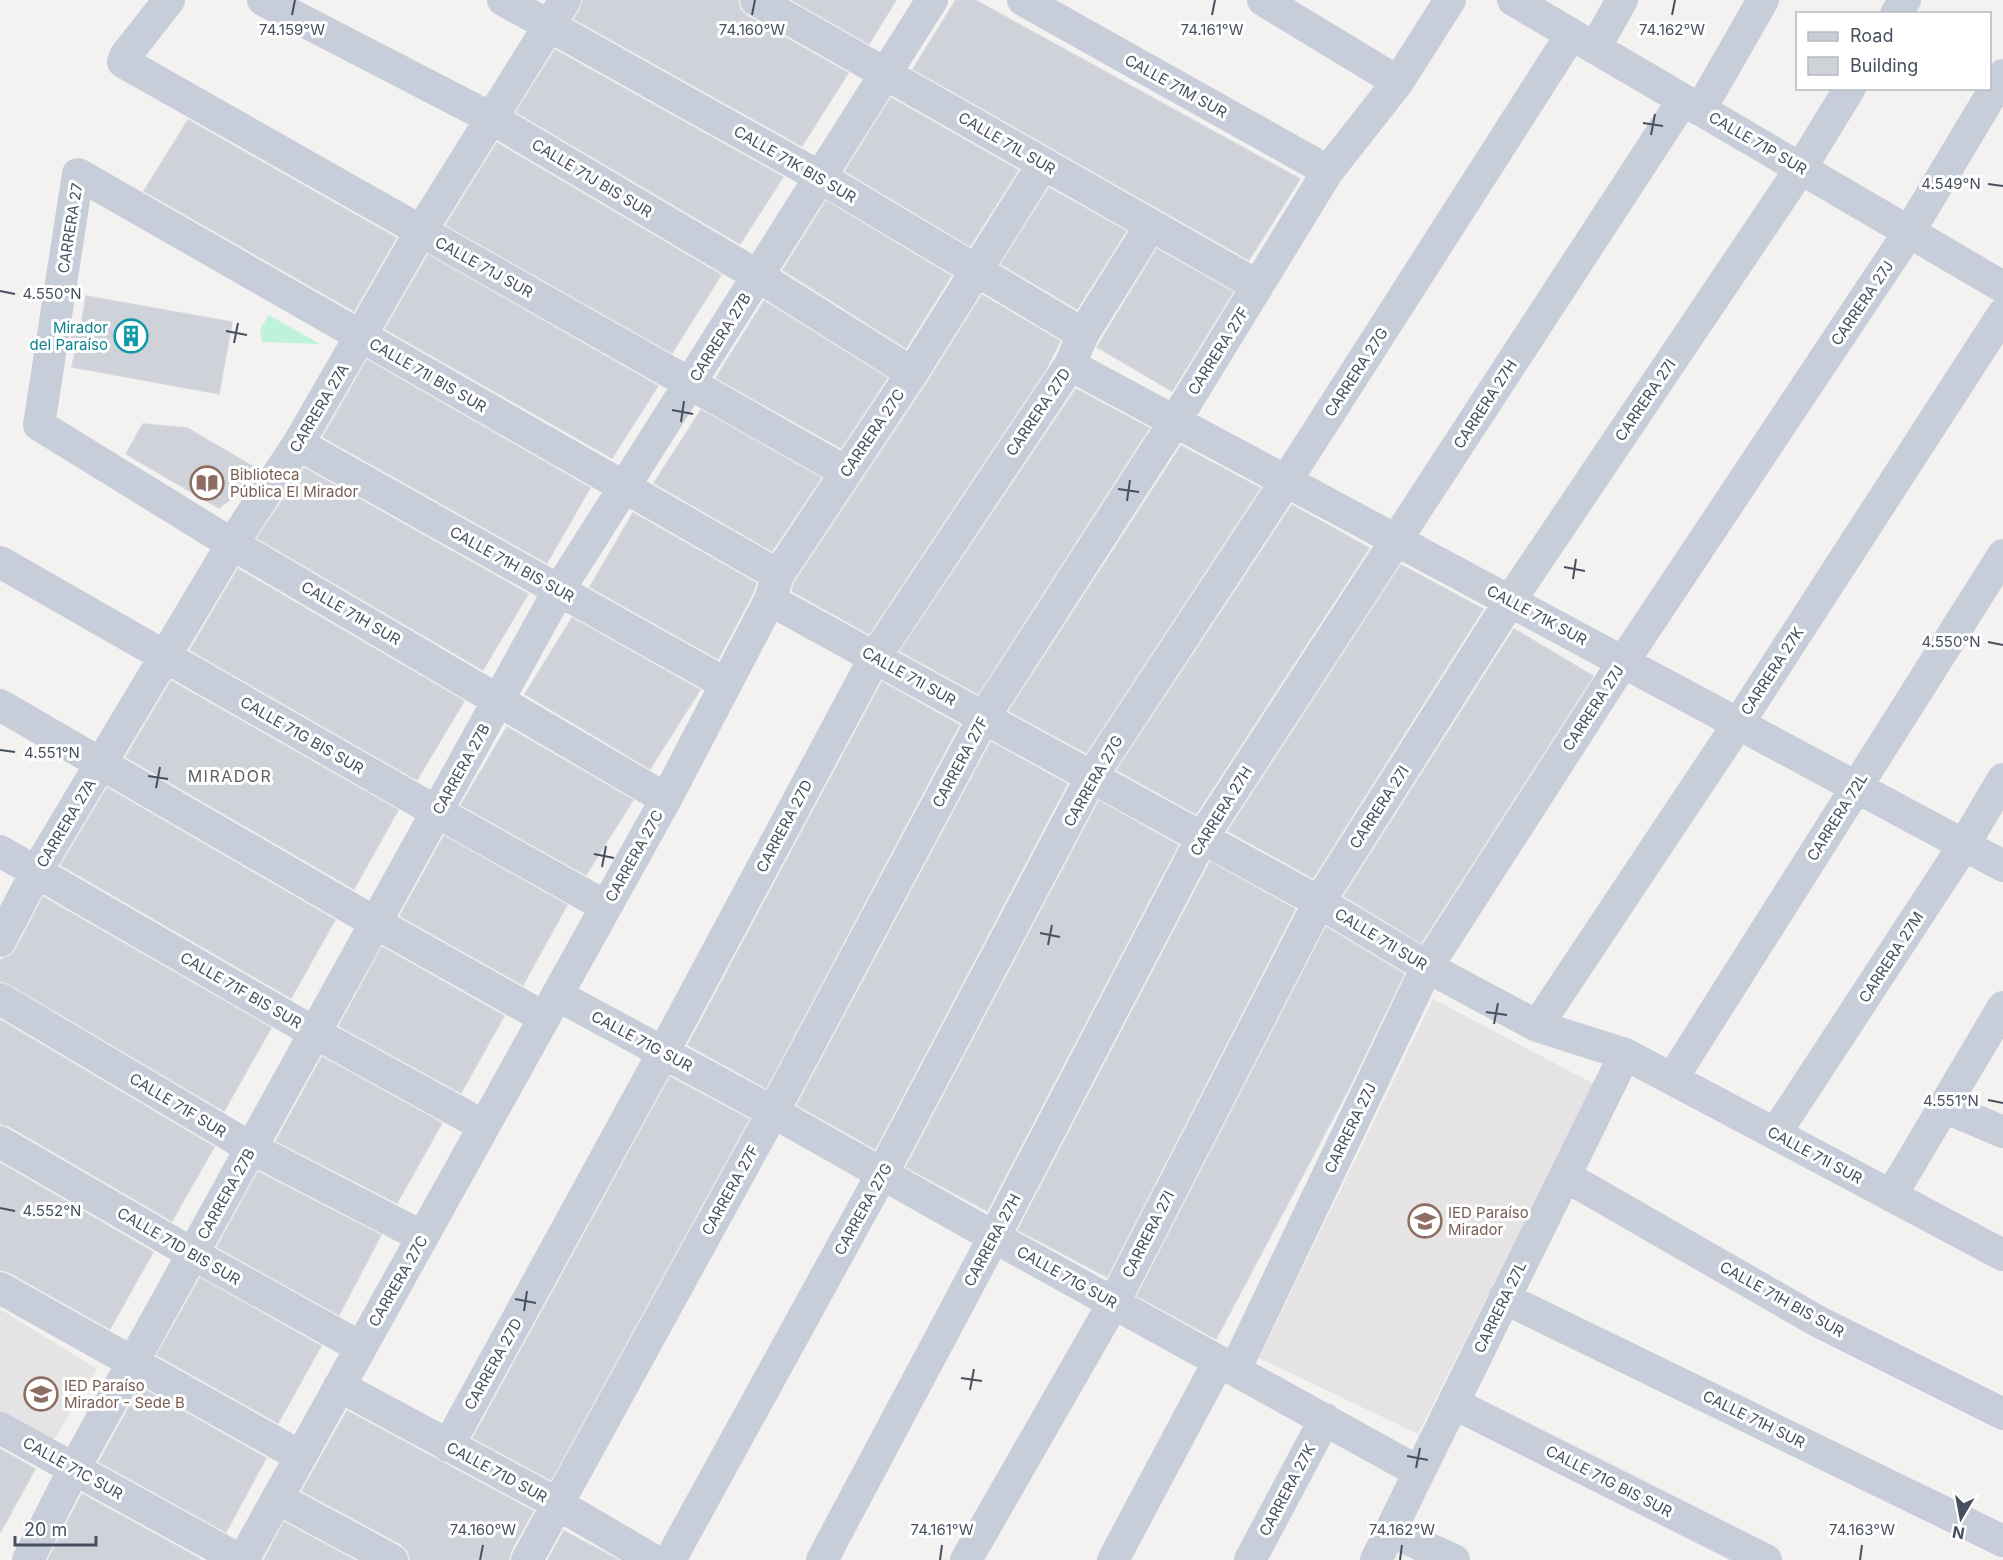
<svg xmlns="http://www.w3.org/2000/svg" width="2003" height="1560" font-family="Inter,sans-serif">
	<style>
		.education { fill: #e5e3e3 }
		.green { fill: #bff2dc }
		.building { fill: #d0d2d9; stroke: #d5d6dd; stroke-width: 1.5 }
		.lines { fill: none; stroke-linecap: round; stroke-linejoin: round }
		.minor { stroke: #c7cdd9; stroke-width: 32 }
		.ticks { fill: none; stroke: #485060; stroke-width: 2 }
		.labels { text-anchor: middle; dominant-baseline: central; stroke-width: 6; stroke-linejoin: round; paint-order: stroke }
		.street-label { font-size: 15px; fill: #485060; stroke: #fff }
		.culture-label { font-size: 15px; fill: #0d838f; stroke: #fff; text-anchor: end }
		.education-label { font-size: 15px; fill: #785e54; stroke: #fff; text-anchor: start }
		.neighbourhood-label { font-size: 16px; letter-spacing: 1.5px; fill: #5d6066; stroke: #fff }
		.ticks-label { font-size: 15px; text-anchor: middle; fill: #485060; stroke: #fff; stroke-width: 6; stroke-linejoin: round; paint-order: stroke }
	</style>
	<rect width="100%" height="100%" fill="#f4f2f1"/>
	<!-- education -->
	<path class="education" d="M 1433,999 L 1594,1084 L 1418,1434 L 1259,1358 Z
		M 0,1309 L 97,1369 L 50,1446 L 0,1419 Z"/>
	<!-- green -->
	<path class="green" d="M 269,315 L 320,344 L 262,342 L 260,329 Z"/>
	<!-- building -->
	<path class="building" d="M 583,0 L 738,0 L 740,9 L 747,16 L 848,73 L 802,146 L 574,19 L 580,10 Z
		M 792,0 L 896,0 L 869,44 Z
		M 956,0 L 975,0 L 1300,179 L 1249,260 L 913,69 Z
		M 555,50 L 783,177 L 740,244 L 516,112 Z
		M 891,98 L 1018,170 L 970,246 L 845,171 Z
		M 188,120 L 396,238 L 354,311 L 144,191 Z
		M 497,143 L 721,275 L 672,353 L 446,225 Z
		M 1049,188 L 1126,231 L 1077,309 L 1001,264 Z
		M 826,201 L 951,276 L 906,348 L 783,270 Z
		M 1157,249 L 1233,292 L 1172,391 L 1097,347 Z
		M 428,255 L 658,386 L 612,458 L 385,329 Z
		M 982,295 L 1060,341 L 1046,369 L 869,634 L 792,591 L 794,583 L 927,383 Z
		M 86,296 L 232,322 L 219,394 L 72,367 L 75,353 L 69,352 L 73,325 L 81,327 Z
		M 764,301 L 887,378 L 841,448 L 716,378 Z
		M 367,360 L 590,488 L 547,563 L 323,437 Z
		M 1076,389 L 1149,428 L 978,694 L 900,651 Z
		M 701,410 L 821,478 L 772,551 L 654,483 Z
		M 143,424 L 187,428 L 259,470 L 251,483 L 219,508 L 126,454 Z
		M 1181,446 L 1260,488 L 1086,753 L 1009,711 Z
		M 304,468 L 528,594 L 483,670 L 257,538 Z
		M 1292,505 L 1369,548 L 1196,814 L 1117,770 Z
		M 633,513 L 756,583 L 753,593 L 718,659 L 590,587 Z
		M 1401,565 L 1483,609 L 1313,878 L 1228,831 Z
		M 238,569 L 464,701 L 417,780 L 190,650 Z
		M 572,618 L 700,690 L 650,769 L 525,694 Z
		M 1514,629 L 1593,676 L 1421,943 L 1344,896 Z
		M 171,681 L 398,810 L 354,889 L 126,757 Z
		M 882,682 L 959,725 L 766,1088 L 688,1045 Z
		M 507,727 L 633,800 L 586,875 L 461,805 Z
		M 991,742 L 1067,784 L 875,1149 L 797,1105 Z
		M 107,788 L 335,920 L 291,998 L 61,865 Z
		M 1099,801 L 1178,845 L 987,1211 L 906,1167 Z
		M 444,836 L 567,905 L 523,985 L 400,916 Z
		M 1210,862 L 1295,909 L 1107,1277 L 1018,1230 Z
		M 43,897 L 271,1028 L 224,1111 L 9,984 L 0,981 L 0,961 L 2,959 L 10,956 L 16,949 Z
		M 1326,927 L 1404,974 L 1349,1088 L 1216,1339 L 1137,1296 Z
		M 382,947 L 504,1016 L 461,1093 L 339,1026 Z
		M 0,1020 L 214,1147 L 172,1221 L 9,1126 L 0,1124 Z
		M 322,1057 L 442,1123 L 397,1203 L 276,1141 Z
		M 670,1077 L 749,1119 L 551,1480 L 473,1438 Z
		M 0,1163 L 153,1252 L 110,1329 L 9,1272 L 0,1270 Z
		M 258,1172 L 381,1235 L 339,1315 L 217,1247 Z
		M 200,1278 L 321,1346 L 278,1423 L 157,1355 Z
		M 140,1387 L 266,1458 L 226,1532 L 99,1462 Z
		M 347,1411 L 533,1511 L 511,1551 L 509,1560 L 410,1560 L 408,1551 L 401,1544 L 302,1491 Z
		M 0,1449 L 35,1469 L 0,1533 Z
		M 82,1494 L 200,1559 L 200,1560 L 48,1560 Z
		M 284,1522 L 354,1560 L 264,1560 Z
		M 564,1531 L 616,1559 L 618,1560 L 548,1560 Z"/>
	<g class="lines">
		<!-- minor -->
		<path class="minor" d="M 169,0 L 125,56 L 123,62 L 846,472
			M 263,0 L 491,118 L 758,276 L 912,373
			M 503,0 L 820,177 L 1083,334
			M 756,0 L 1258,286
			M 1023,0 L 1328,171
			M 1263,0 L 1398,82
			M 1513,0 L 2003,287
			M 1896,14 L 1905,0
			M 1595,48 L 1622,0
			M 1700,110 L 1763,0
			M 1070,365 L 2003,866
			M 298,444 L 726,684
			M 0,562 L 437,812 L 605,906
			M 770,600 L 1319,902 L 1427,967 L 1537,1026 L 1625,1054 L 2003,1255
			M 0,705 L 376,923 L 543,1017
			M 666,799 L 232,544 L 39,425 L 78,174 L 778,575
			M 0,851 L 315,1033 L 484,1126
			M 0,941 L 36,872 L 232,544 L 298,444 L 421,231 L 565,0
			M 557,995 L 773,1112 L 994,1237 L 1419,1472
			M 0,999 L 251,1148 L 423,1237
			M 1537,1026 L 1738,724 L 2003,314
			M 1672,1079 L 2003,555
			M 1944,1107 L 2003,1132
			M 1775,1134 L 1964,845 L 2003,779
			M 0,1142 L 193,1254 L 360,1347
			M 1565,1176 L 1819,1322 L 2003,1414
			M 1891,1196 L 2003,1007
			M 0,1288 L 300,1456
			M 1504,1298 L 2003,1541
			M 1235,1370 L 1427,967 L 1623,662 L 1909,232 L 2003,75
			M 339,1386 L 558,1504 L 653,1560
			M 1453,1403 L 1766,1560
			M 0,1428 L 240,1560
			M 448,1446 L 663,1053 L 875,657 L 1070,365 L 1083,334 L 1151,225
			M 277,1498 L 392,1560
			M 1390,1531 L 1454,1560
			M 28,1560 L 74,1469 L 559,590 L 932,0
			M 243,1560 L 666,799 L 770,600 L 778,575 L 912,373 L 1043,164
			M 527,1560 L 773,1112 L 984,717 L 1175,421 L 1328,171 L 1398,82 L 1450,0
			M 670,1560 L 882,1174 L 1092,776 L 1286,481 L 1571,35
			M 822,1560 L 994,1237 L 1202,838 L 1683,100
			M 966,1560 L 1114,1302 L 1319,902 L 1510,601 L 1801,168 L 1850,88
			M 1113,1560 L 1219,1361
			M 1250,1560 L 1325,1419
			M 1376,1560 L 1625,1054"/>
	</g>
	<!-- ticks -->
	<path class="ticks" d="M 292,15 L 295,0M 752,15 L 755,0M 1212,15 L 1215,0M 1672,15 L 1675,0M 1643,123 L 1663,126M 1651,135 L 1655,114M 1988,184 L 2003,186M 0,291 L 15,294M 226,331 L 247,335M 234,343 L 238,323M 672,410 L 693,414M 681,422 L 684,401M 1118,489 L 1139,492M 1127,501 L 1130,480M 1564,567 L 1585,571M 1573,579 L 1576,559M 1988,642 L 2003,645M 0,750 L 15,752M 148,776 L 168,779M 156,788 L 160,767M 594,854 L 614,858M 602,867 L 606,846M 1040,933 L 1060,937M 1048,945 L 1052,925M 1486,1012 L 1507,1015M 1494,1024 L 1498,1003M 1988,1100 L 2003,1103M 0,1208 L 15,1211M 515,1299 L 536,1303M 524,1311 L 527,1291M 961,1378 L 982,1381M 970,1390 L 974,1369M 1407,1456 L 1428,1460M 1416,1468 L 1420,1448M 480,1560 L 483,1545M 940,1560 L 942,1545M 1400,1560 L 1402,1545M 1860,1560 L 1862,1545"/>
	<!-- icons -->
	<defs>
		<g id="building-ring" transform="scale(1.725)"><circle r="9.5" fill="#fff" stroke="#0f9aa8" stroke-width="1.5"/><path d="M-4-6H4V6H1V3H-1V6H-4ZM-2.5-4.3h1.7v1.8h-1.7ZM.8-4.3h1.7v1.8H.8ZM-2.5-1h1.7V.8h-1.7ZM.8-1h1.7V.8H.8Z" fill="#0f9aa8"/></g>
		<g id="library-ring" transform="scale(1.725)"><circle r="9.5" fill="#fff" stroke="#8d6e63" stroke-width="1.5"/><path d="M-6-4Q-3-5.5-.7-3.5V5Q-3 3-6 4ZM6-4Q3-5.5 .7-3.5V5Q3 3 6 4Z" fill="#8d6e63"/></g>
		<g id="school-ring" transform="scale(1.725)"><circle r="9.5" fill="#fff" stroke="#8d6e63" stroke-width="1.5"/><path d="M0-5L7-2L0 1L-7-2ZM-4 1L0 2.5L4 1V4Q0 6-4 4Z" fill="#8d6e63"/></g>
	</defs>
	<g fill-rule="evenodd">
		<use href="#building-ring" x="131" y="336"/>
		<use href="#library-ring" x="207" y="483"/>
		<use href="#school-ring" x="1425" y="1221"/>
		<use href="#school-ring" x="41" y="1394"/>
	</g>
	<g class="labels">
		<!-- street labels -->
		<g class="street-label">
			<text transform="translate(1176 86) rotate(29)">CALLE 71M SUR</text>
			<text transform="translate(1007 143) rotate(30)">CALLE 71L SUR</text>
			<text transform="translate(1758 143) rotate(30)">CALLE 71P SUR</text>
			<text transform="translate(795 164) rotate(30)">CALLE 71K BIS SUR</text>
			<text transform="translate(592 178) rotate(31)">CALLE 71J BIS SUR</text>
			<text transform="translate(70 228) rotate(-81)">CARRERA 27</text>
			<text transform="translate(484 267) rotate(29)">CALLE 71J SUR</text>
			<text transform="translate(1862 303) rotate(-56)">CARRERA 27J</text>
			<text transform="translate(720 337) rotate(-58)">CARRERA 27B</text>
			<text transform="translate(1218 351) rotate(-58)">CARRERA 27F</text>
			<text transform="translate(1356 372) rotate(-57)">CARRERA 27G</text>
			<text transform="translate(428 375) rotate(30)">CALLE 71I BIS SUR</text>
			<text transform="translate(1645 400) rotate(-56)">CARRERA 27I</text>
			<text transform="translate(1485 404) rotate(-57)">CARRERA 27H</text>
			<text transform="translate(319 408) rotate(-59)">CARRERA 27A</text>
			<text transform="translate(1038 412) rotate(-56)">CARRERA 27D</text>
			<text transform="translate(872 433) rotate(-56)">CARRERA 27C</text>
			<text transform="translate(512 564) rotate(29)">CALLE 71H BIS SUR</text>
			<text transform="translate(351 613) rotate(30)">CALLE 71H SUR</text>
			<text transform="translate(1537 615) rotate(28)">CALLE 71K SUR</text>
			<text transform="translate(1772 671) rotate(-57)">CARRERA 27K</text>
			<text transform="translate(909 676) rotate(29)">CALLE 71I SUR</text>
			<text transform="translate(1593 708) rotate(-57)">CARRERA 27J</text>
			<text transform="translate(302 735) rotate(30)">CALLE 71G BIS SUR</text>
			<text transform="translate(960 762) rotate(-62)">CARRERA 27F</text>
			<text transform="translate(461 769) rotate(-61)">CARRERA 27B</text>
			<text transform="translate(1093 781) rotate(-60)">CARRERA 27G</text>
			<text transform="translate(1379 807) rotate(-57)">CARRERA 27I</text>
			<text transform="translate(1221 811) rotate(-58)">CARRERA 27H</text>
			<text transform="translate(1837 817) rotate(-58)">CARRERA 72L</text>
			<text transform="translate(66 823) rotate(-59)">CARRERA 27A</text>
			<text transform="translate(784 826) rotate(-62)">CARRERA 27D</text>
			<text transform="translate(634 856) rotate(-61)">CARRERA 27C</text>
			<text transform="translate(1381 939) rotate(31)">CALLE 71I SUR</text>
			<text transform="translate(1891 957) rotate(-57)">CARRERA 27M</text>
			<text transform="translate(241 990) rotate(30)">CALLE 71F BIS SUR</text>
			<text transform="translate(642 1041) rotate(28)">CALLE 71G SUR</text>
			<text transform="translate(178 1105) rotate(31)">CALLE 71F SUR</text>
			<text transform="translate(1350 1128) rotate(-64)">CARRERA 27J</text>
			<text transform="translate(1815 1155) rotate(28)">CALLE 71I SUR</text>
			<text transform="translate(730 1190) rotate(-61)">CARRERA 27F</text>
			<text transform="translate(226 1194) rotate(-61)">CARRERA 27B</text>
			<text transform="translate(863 1209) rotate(-61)">CARRERA 27G</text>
			<text transform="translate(1148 1234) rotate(-63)">CARRERA 27I</text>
			<text transform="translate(992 1240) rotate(-62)">CARRERA 27H</text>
			<text transform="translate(179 1246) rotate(30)">CALLE 71D BIS SUR</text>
			<text transform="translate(1067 1277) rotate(29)">CALLE 71G SUR</text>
			<text transform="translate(398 1281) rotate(-60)">CARRERA 27C</text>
			<text transform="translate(1782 1299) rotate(29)">CALLE 71H BIS SUR</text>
			<text transform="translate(1500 1307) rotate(-64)">CARRERA 27L</text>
			<text transform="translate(493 1364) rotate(-61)">CARRERA 27D</text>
			<text transform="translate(1754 1419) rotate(26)">CALLE 71H SUR</text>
			<text transform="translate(73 1468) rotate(29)">CALLE 71C SUR</text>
			<text transform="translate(497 1472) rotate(28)">CALLE 71D SUR</text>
			<text transform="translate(1609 1481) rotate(27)">CALLE 71G BIS SUR</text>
			<text transform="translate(1287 1490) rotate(-62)">CARRERA 27K</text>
		</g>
		<!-- culture labels -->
		<g class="culture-label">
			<text x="108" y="327">Mirador<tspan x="108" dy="17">del Paraíso</tspan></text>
		</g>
		<!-- education labels -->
		<g class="education-label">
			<text x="230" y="474">Biblioteca<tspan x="230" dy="17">Pública El Mirador</tspan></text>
			<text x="1448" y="1212">IED Paraíso<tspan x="1448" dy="17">Mirador</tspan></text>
			<text x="64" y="1385">IED Paraíso<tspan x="64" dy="17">Mirador - Sede B</tspan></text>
		</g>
		<!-- neighbourhood labels -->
		<g class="neighbourhood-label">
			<text x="230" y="776">MIRADOR</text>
		</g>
	</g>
	<g class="ticks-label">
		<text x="292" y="35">74.159°W</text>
		<text x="752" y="35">74.160°W</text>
		<text x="1212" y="35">74.161°W</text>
		<text x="1672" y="35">74.162°W</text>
		<text x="1951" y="189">4.549°N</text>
		<text x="52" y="299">4.550°N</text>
		<text x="1951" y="647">4.550°N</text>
		<text x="52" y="758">4.551°N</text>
		<text x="1951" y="1106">4.551°N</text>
		<text x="52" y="1216">4.552°N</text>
		<text x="483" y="1535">74.160°W</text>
		<text x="942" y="1535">74.161°W</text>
		<text x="1402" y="1535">74.162°W</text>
		<text x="1862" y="1535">74.163°W</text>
	</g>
	<!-- legend -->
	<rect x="1796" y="12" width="195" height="78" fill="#ffffff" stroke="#b6b9bf" stroke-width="1.5"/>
	<rect x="1808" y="32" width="30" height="9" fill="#c7cdd9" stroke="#b6b9bf" stroke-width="1.5"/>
	<text x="1850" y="42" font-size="18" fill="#485060">Road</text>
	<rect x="1808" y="57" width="30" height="18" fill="#d0d2d9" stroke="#b6b9bf" stroke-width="1.5"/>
	<text x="1850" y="72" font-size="18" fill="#485060">Building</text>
	<!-- north arrow -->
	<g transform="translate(1961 1518) rotate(190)" stroke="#ffffff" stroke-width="4.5" paint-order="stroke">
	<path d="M0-4.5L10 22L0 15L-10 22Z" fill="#485060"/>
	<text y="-9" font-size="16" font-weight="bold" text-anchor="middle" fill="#485060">N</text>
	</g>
	<!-- scale -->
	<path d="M15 1536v9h81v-9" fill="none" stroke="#485060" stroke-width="3"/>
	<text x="24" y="1536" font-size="18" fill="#485060" stroke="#ffffff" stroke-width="4.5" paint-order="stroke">20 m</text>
</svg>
